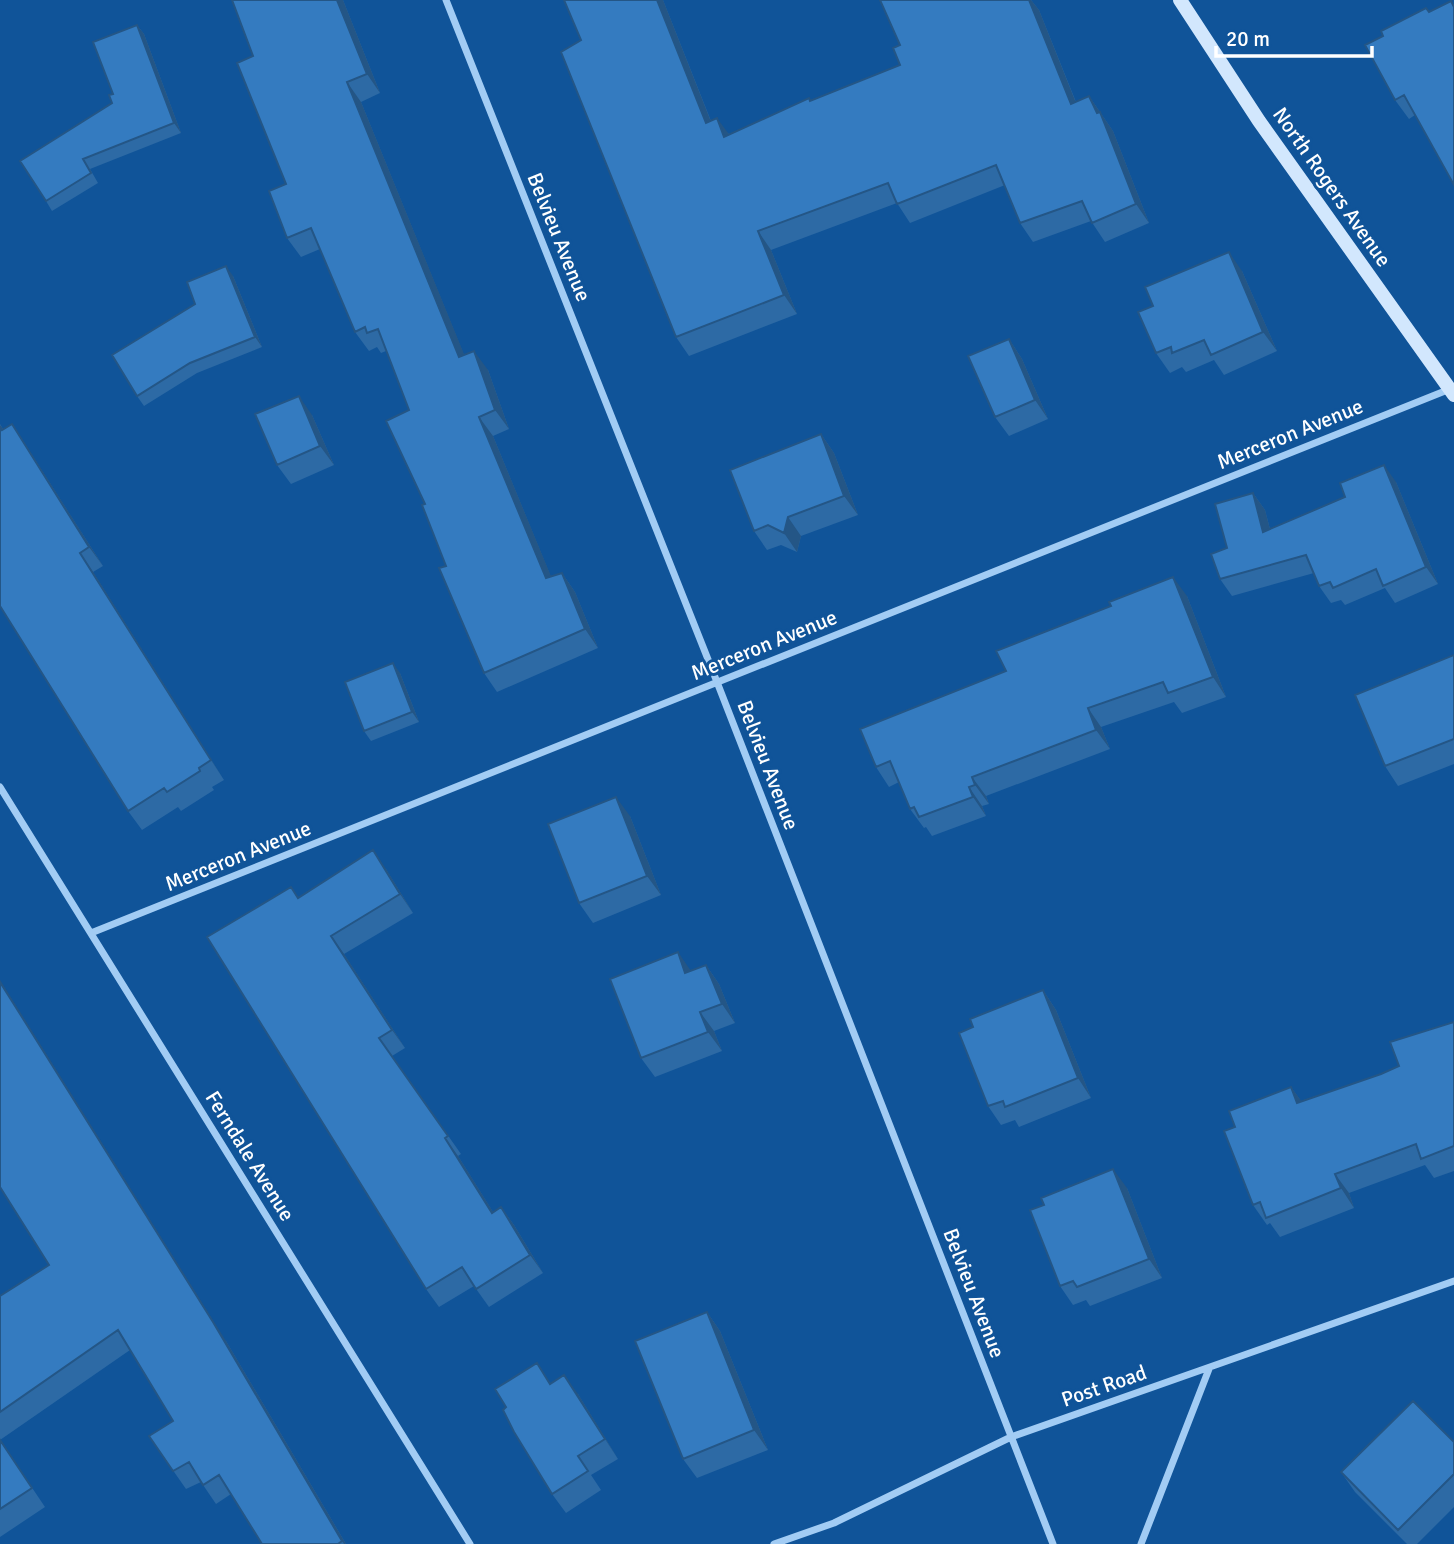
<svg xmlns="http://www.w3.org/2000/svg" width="1454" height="1544" font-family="Signika,sans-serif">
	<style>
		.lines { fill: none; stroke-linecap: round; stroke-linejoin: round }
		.street { stroke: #a2ccf4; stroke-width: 7 }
		.secondary { stroke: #d2e7fd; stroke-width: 14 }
		.wall { fill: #2d6aa5 }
		.shaded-wall { fill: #245686 }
		.building { fill: #347bc0; stroke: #245686; stroke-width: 2 }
		.labels { text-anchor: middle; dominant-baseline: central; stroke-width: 6; stroke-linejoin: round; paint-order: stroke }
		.street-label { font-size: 21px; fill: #fff; stroke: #105499 }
	</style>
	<rect width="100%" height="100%" fill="#105499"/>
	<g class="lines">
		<!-- street -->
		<path class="street" d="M 446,0 L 717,682 L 1053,1544
			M 0,787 L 470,1544
			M 91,933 L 1450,389
			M 774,1544 L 834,1523 L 1011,1437 L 1454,1281
			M 1141,1544 L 1209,1369"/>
		<!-- secondary -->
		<path class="secondary" d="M 1180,0 L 1259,121 L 1454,395"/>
	</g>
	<!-- wall -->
	<path class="wall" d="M 343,0 L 380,93 L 361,102 L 464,355 L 488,370 L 509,429 L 493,436 L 551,577 L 562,573 L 575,592 L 598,648 L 497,692 L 484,673 L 425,504 L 409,410 L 386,351 L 381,353 L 377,347 L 369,351 L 355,332 L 320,249 L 301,257 L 287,238 L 286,184 L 253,56 Z
		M 663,0 L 711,121 L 729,134 L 900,65 L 900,45 L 880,0 L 1031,0 L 1039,10 L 1076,102 L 1089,96 L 1113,131 L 1149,223 L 1105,242 L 1091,221 L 1033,242 L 1020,223 L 1005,185 L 910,223 L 897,203 L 771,250 L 797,314 L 689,356 L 676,337 L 581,40 Z
		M 1451,1 L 1454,5 L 1454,185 L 1415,115 L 1409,119 L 1395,100 L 1429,12 Z
		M 137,25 L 144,34 L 181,133 L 90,169 L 98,183 L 52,211 L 46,201 L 112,103 L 113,94 Z
		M 1242,271 L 1277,351 L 1224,375 L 1214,360 L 1186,372 L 1182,367 L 1170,373 L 1156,353 Z
		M 233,276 L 262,347 L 197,373 L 144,406 L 137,396 L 195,304 Z
		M 1009,339 L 1022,359 L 1048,419 L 1009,436 L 995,417 Z
		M 312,415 L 334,465 L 291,484 L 277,465 Z
		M 0,424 L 3,429 L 25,444 L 103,566 L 93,572 L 224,780 L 212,787 L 214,790 L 181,811 L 178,807 L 142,830 L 128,811 L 0,606 Z
		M 821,434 L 834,453 L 858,515 L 801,536 L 797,552 L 781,545 L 767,550 L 754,531 Z
		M 1396,482 L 1438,584 L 1395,603 L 1385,588 L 1345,605 L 1341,600 L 1331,603 L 1319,586 L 1314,573 L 1232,596 L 1220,579 L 1227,548 L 1253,493 L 1265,510 L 1270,529 Z
		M 1187,596 L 1226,697 L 1182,713 L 1174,702 L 1101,727 L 1110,749 L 986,796 L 989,804 L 982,806 L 986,816 L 932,836 L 926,827 L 924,828 L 910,809 L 899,782 L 889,787 L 876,767 L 1006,671 Z
		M 1454,655 L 1454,764 L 1398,786 L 1385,766 Z
		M 400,673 L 419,722 L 371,741 L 364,731 Z
		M 630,816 L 661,895 L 593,923 L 579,903 Z
		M 386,869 L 413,913 L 344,954 L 405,1048 L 392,1056 L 461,1154 L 458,1156 L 493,1212 L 501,1207 L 514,1225 L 543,1273 L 489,1307 L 474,1286 L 439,1307 L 426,1289 L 298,897 Z
		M 706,965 L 719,984 L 735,1023 L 714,1031 L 722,1051 L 655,1077 L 641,1058 L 691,971 Z
		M 1043,990 L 1056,1010 L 1091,1098 L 1019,1127 L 1015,1120 L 1001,1125 L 988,1106 L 973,1027 Z
		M 1454,1022 L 1454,1171 L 1434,1178 L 1425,1165 L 1349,1193 L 1354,1208 L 1280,1237 L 1270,1223 L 1267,1225 L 1253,1205 L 1235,1127 L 1291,1087 L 1301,1101 L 1381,1074 L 1399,1066 Z
		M 1127,1188 L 1162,1278 L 1090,1306 L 1086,1300 L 1073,1305 L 1060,1286 Z
		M 49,1265 L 226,1341 L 346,1544 L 262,1544 L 231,1494 L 216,1504 L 201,1482 L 186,1489 L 149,1436 L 173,1421 L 130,1350 L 0,1440 L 45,1507 L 0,1537 L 0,1296 Z
		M 707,1312 L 720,1331 L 768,1450 L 697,1478 L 683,1459 Z
		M 551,1383 L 578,1394 L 618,1459 L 591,1475 L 601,1490 L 566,1513 L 552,1494 L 506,1407 Z
		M 1454,1442 L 1454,1507 L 1417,1544 L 1407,1544 L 1355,1492 L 1341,1472 Z"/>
	<!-- shaded-wall -->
	<path class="shaded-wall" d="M 337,0 L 343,0 L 380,93 L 367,74 Z
		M 657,0 L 663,0 L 719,142 L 706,123 Z
		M 1029,0 L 1031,0 L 1039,10 L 1084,123 L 1071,104 Z
		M 137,25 L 144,34 L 181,133 L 174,123 Z
		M 347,82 L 361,102 L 473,376 L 459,357 Z
		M 1089,96 L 1113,131 L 1149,223 L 1136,204 Z
		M 717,118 L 731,137 L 724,137 Z
		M 758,231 L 771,250 L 797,314 L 784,295 Z
		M 1229,252 L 1242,271 L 1277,351 L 1263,332 Z
		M 226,266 L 233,276 L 262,347 L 255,337 Z
		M 1009,339 L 1022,359 L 1048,419 L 1035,400 Z
		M 474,351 L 488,370 L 509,429 L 495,410 Z
		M 299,396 L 312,415 L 334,465 L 320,446 Z
		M 479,417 L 493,436 L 560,598 L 546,578 Z
		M 12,424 L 25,444 L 103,566 L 89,547 Z
		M 821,434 L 834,453 L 858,515 L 844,496 Z
		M 1384,465 L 1396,482 L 1438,584 L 1426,567 Z
		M 1253,493 L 1265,510 L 1275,549 L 1263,532 Z
		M 788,517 L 801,536 L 797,552 L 784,533 Z
		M 80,553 L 93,572 L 224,780 L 211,760 Z
		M 562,573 L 575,592 L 598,648 L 585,629 Z
		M 1173,577 L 1187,596 L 1226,697 L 1213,677 Z
		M 393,663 L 400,673 L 419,722 L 412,712 Z
		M 1088,708 L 1101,727 L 1110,749 L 1096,730 Z
		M 972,777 L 986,796 L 989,804 L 975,785 Z
		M 969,787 L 982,806 L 986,816 L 973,797 Z
		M 616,797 L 630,816 L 661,895 L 647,876 Z
		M 373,850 L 386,869 L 413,913 L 400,894 Z
		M 331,936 L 344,954 L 405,1048 L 392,1030 Z
		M 678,952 L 691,971 L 685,973 Z
		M 706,965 L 719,984 L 735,1023 L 722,1004 Z
		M 0,980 L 226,1341 L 346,1544 L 344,1544 L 213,1322 L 0,982 Z
		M 1043,990 L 1056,1010 L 1091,1098 L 1078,1078 Z
		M 700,1012 L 714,1031 L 722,1051 L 708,1032 Z
		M 1291,1087 L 1305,1106 L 1297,1103 Z
		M 445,1138 L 458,1156 L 505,1231 L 492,1213 Z
		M 1113,1169 L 1127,1188 L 1162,1278 L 1149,1259 Z
		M 1335,1174 L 1349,1193 L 1354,1208 L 1341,1188 Z
		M 501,1207 L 514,1225 L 543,1273 L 530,1255 Z
		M 707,1312 L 720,1331 L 768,1450 L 754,1430 Z
		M 564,1375 L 578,1394 L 618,1459 L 605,1439 Z"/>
	<!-- building -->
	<path class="building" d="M 232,0 L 337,0 L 367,74 L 347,82 L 459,357 L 474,351 L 495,410 L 479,417 L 546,578 L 562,573 L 585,629 L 484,673 L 439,568 L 446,566 L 422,505 L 425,504 L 386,421 L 409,410 L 378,329 L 367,333 L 365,327 L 355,332 L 311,228 L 287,238 L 269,191 L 286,184 L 237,63 L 253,56 Z
		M 564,0 L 657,0 L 706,123 L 717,118 L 724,137 L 809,98 L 810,101 L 900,65 L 893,48 L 900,45 L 880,0 L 1029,0 L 1071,104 L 1089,96 L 1097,113 L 1100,112 L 1136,204 L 1092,223 L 1082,201 L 1020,223 L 996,165 L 897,204 L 888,183 L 758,231 L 784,295 L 676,337 L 561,52 L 581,40 Z
		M 1451,1 L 1454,7 L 1454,185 L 1404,95 L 1395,100 L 1365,45 L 1383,36 L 1381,31 L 1426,8 L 1429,12 Z
		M 137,25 L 174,123 L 83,159 L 91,173 L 46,201 L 20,161 L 112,103 L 109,95 L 113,94 L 93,42 Z
		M 1229,252 L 1263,332 L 1211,355 L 1204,340 L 1172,353 L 1171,347 L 1156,353 L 1138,312 L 1153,306 L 1145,287 Z
		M 226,266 L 255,337 L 190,363 L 137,396 L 112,355 L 195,304 L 187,282 Z
		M 1009,339 L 1035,400 L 995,417 L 968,356 Z
		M 299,396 L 320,446 L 277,465 L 255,414 Z
		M 12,424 L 89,547 L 80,553 L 211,760 L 199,768 L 200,771 L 167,792 L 164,788 L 128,811 L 0,606 L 0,426 L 2,430 Z
		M 821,434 L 844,496 L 788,517 L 784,533 L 768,525 L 754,531 L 730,470 Z
		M 1384,465 L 1426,567 L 1383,586 L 1376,569 L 1333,588 L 1330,582 L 1319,586 L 1306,555 L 1220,579 L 1211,554 L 1227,548 L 1215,504 L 1253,493 L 1263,532 L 1345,497 L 1340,483 Z
		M 1173,577 L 1213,677 L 1168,693 L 1163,682 L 1088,708 L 1096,730 L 972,777 L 975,785 L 969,787 L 973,797 L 919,817 L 914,807 L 910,809 L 890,761 L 876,767 L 860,729 L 1006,671 L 996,651 L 1111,606 L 1109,602 Z
		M 1454,655 L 1454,739 L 1385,766 L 1355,695 Z
		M 393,663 L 412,712 L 364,731 L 345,682 Z
		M 616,797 L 647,876 L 579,903 L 548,824 Z
		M 373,850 L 400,894 L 331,936 L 392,1030 L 379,1038 L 448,1136 L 445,1138 L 492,1213 L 501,1207 L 530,1255 L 476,1289 L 462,1267 L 426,1289 L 207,937 L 291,887 L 298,898 Z
		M 678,952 L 685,973 L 706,965 L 722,1004 L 700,1012 L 708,1032 L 641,1058 L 610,979 Z
		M 0,982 L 213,1322 L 342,1541 L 338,1544 L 262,1544 L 219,1475 L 203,1485 L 189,1462 L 173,1471 L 149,1436 L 173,1421 L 118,1330 L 0,1412 L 0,1296 L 49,1265 L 0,1187 Z
		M 1043,990 L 1078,1078 L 1005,1107 L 1003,1101 L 988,1106 L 959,1033 L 973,1027 L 970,1019 Z
		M 1454,1022 L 1454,1146 L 1421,1159 L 1416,1144 L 1335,1174 L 1341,1188 L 1266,1218 L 1260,1202 L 1253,1205 L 1224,1131 L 1235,1127 L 1229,1111 L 1291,1087 L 1297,1103 L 1381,1074 L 1399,1066 L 1390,1042 Z
		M 1113,1169 L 1149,1259 L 1077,1287 L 1073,1281 L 1060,1286 L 1030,1210 L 1044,1205 L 1041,1198 Z
		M 707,1312 L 754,1430 L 683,1459 L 635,1341 Z
		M 537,1363 L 550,1384 L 564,1375 L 605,1439 L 578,1456 L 588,1471 L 552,1494 L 514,1432 L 503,1410 L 506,1407 L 495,1389 Z
		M 1413,1401 L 1454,1442 L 1454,1474 L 1398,1530 L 1341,1472 Z
		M 0,1440 L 32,1488 L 0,1509 Z"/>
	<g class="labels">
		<!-- street labels -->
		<g class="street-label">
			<text transform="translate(1332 187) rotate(55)">North Rogers Avenue</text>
			<text transform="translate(559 237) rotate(68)">Belvieu Avenue</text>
			<text transform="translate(1290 434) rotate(-22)">Merceron Avenue</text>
			<text transform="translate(764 645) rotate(-22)">Merceron Avenue</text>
			<text transform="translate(768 765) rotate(69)">Belvieu Avenue</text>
			<text transform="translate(238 856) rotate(-22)">Merceron Avenue</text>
			<text transform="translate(250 1156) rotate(58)">Ferndale Avenue</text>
			<text transform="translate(974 1293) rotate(69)">Belvieu Avenue</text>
			<text transform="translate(1104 1386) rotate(-19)">Post Road</text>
		</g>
	</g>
	<!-- scale -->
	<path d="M1216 46v10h156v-10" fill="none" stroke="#ffffff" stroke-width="3.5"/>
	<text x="1226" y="46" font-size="21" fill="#ffffff" stroke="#105499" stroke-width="5" paint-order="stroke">20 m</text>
</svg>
